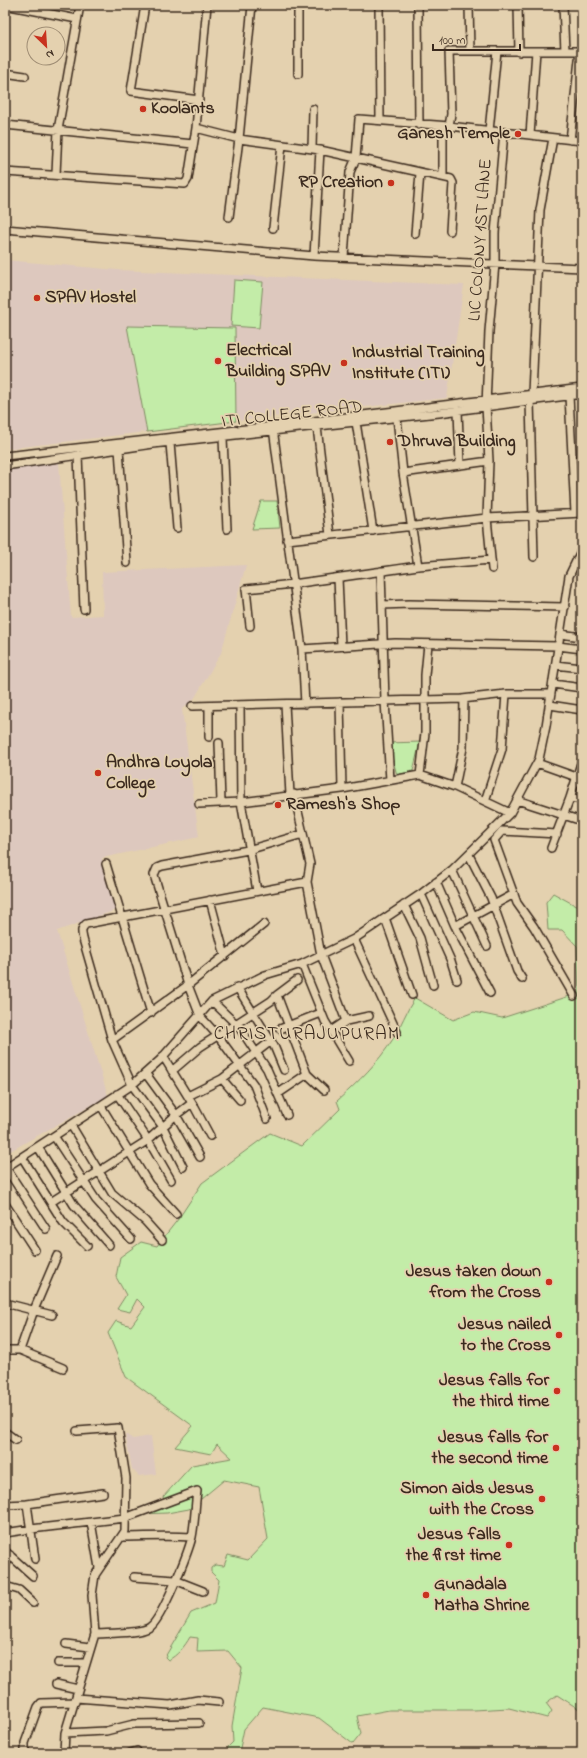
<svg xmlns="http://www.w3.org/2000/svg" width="587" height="1758" font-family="'Indie Flower',sans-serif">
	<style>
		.built { fill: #ddc8be }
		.green { fill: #c3eca8; stroke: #7f8b63 }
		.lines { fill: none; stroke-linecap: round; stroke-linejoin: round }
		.minor-casing { stroke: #3b2a1e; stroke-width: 10 }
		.minor { stroke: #e4d1af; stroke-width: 7 }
		.poi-dot { fill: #c8321e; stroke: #e4d1af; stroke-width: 1.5 }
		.labels { text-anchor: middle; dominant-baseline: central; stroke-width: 3.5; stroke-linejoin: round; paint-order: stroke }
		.poi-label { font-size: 18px; font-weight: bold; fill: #3b2a1e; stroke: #e4d1af; text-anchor: start }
		.street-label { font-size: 18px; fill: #3b2a1e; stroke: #e4d1af }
		.neighbourhood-label { font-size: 19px; letter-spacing: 1px; fill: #3b2a1e; stroke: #e4d1af }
	</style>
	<rect width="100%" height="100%" fill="#e4d1af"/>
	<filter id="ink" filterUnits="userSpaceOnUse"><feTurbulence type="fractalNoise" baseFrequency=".025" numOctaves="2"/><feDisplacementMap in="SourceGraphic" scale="8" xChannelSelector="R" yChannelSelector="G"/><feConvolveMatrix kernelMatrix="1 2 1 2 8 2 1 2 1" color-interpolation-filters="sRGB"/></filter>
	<g filter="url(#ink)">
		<!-- built -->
		<path class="built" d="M 5,260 L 118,270 L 464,285 L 447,398 L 236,421 L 5,449 Z
			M 59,463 L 71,617 L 103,615 L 102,572 L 246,565 L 221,653 L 194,699 L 182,709 L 199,837 L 102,858 L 116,910 L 57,931 L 108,1096 L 5,1154 L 5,469 Z
			M 125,1434 L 133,1439 L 151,1436 L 156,1474 L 139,1476 L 132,1469 Z"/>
		<!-- green -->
		<path class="green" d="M 234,280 L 263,282 L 259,328 L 231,326 Z
			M 127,326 L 235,328 L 236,421 L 147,432 Z
			M 261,501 L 277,501 L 280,528 L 252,529 Z
			M 420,742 L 413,771 L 397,775 L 388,743 Z
			M 553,893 L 582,909 L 582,1711 L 557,1695 L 546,1703 L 552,1711 L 547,1718 L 509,1708 L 474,1710 L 389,1710 L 357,1716 L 361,1734 L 353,1744 L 319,1718 L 263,1707 L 244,1729 L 240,1748 L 233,1753 L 226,1753 L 228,1747 L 233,1742 L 232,1726 L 242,1668 L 228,1651 L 197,1652 L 198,1638 L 190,1637 C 185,1646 177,1656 168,1660 L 165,1657 L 191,1613 L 215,1603 L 219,1580 L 211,1572 L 211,1568 L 215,1565 L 224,1566 L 228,1555 L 248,1560 L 268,1539 L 259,1487 L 224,1480 L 189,1509 L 167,1513 L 141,1514 L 166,1507 L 163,1497 L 192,1465 L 232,1458 L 217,1444 L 211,1454 L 175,1447 L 193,1426 L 126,1377 L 108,1333 L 116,1321 L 131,1326 L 145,1307 L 137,1299 L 130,1312 L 117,1309 L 126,1295 L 116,1277 L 120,1257 L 141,1242 L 157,1246 L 179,1218 L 202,1183 L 270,1133 L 302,1146 L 340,1109 L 337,1101 C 358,1082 378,1063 393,1039 C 401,1026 406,1011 415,998 L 453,1020 L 474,1012 L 502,1018 L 579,993 L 577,946 L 562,930 L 548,930 L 546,902 Z"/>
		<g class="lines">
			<!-- minor casing -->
			<g class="minor-casing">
				<path id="minor" d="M 5,5 L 77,19
					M 145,5 L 131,91 L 199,100
					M 379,5 L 380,120
					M 418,5 L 419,125
					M 469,5 L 470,51 L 582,51
					M 518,5 L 519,52
					M 563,5 L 565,51
					M 5,73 L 25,76
					M 298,74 L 298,5
					M 5,125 L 193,144
					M 449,126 L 451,114 L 449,51 L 470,51
					M 196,128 L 239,139 L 320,150 L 451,179 L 453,183 L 450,231
					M 489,131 L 497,51
					M 504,132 L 495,233 L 495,264 L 489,331 L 486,406 L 489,461 L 487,518 L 582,513
					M 530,135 L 536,51
					M 570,140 L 580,51
					M 312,149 L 313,109
					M 5,172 L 185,184 L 188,179 L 196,128 L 207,5
					M 56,174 L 58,130 L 80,5
					M 443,176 L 443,126
					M 229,217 L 239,139 L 252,5
					M 273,228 L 282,145
					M 5,229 L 314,256 L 582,268
					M 415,234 L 420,173
					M 314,256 L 320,150
					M 344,257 L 350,172 L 356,158 L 359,119 L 449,126 L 582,141
					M 532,394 L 540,210 L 553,138
					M 569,396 L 575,513
					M 530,401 L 534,557
					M 458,410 L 460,465
					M 397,418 L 403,473 L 418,566
					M 356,422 L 373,531
					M 317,427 L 330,535
					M 273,428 L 302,649 L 305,704
					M 223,438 L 227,529
					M 170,443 L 177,528
					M 119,449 L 127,563
					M 78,455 L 84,609
					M 5,456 L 273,426 L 582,388
					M 5,466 L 153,444 L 439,413 L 582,394
					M 403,473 L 489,461
					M 287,540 L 487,518 L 492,569
					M 381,571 L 385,701 L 390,780
					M 338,578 L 341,646
					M 382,605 L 409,604 L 565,607
					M 250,626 L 246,589 L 293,584 L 418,566 L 491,560
					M 560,634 L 582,637
					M 302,649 L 395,643 L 558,646 L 582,649
					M 555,665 L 582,668
					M 553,684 L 582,688
					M 340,702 L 342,789
					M 285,704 L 290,795
					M 240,705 L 241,802 L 257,891
					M 550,705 L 582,710
					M 192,706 L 462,699 L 506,694 L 551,694
					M 209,706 L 209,737
					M 219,743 L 221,802
					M 537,763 L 582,779
					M 420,775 L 425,733 L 425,675 L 428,644
					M 455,787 L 463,748 L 464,699
					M 294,794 L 310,864 L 307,882 L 321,955 L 346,1021
					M 570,798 L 582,800
					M 517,800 L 582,821
					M 485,801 L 502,749 L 506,694
					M 199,804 L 241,802 L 342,789 L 420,775 L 455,787 L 510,813
					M 557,834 L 502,831 L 494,840 L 517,903 L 534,927 L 574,996
					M 551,848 L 570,798 L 582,760
					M 469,855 L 491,898 L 517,971 L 522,979
					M 106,864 L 151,1013
					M 452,870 L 487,946
					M 436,882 L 455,926 L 490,993
					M 421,894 L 451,961 L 457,980
					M 210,900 L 225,956
					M 404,905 L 420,938 L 433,985
					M 385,918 L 412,995
					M 264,924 L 188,985 L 112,1040 L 83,939 C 82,933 80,929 86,924 L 307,882
					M 455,926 L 514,894
					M 354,939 L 397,1032
					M 302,964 L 325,1021 L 349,1061
					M 297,980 L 277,995 L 307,1074 L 324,1090
					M 237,987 L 274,1046 L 284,1070
					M 212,1001 L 239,1027 L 267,1069 L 287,1115
					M 280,1029 L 321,1013
					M 331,1031 L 346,1021 L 369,1016
					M 112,1040 L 132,1085 L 163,1127 L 183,1167
					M 163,1056 L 195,1108 L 210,1136
					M 172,1071 L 200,1047 L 271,1001 L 277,995
					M 146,1074 L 176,1115 L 200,1157
					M 222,1079 L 240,1100
					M 279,1093 L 307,1074
					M 117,1094 L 148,1140 L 171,1180
					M 188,1096 L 222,1079 L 271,1041
					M 101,1106 L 149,1184 L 176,1214
					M 267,1119 L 254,1085 L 218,1036 L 200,1016 L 188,985 L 154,875 L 157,868 L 162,866 L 248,850 L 303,834
					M 71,1125 L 112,1193 L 145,1221 L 162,1240
					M 54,1136 L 96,1200 L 131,1239
					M 38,1147 L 74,1205 L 109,1245
					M 22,1157 L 63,1222 L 87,1246
					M 5,1168 L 132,1085 L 160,1060 L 212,1001 L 265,975 L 302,964 L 354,939 L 421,894 L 452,870 L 510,813 L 539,759 L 546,726 L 569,576 L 582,549
					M 6,1168 L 46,1229
					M 51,1202 L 148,1140 L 176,1115 L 192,1103
					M 5,1204 L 35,1250
					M 5,1303 L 52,1315
					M 5,1350 L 20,1350 L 34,1310 L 57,1256
					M 20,1350 L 63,1368
					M 5,1432 L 16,1440
					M 27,1504 L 35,1559
					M 5,1505 L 27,1504 L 103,1493
					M 91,1522 L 99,1568
					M 5,1533 L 31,1529 L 125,1518 L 197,1491 C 195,1506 195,1522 192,1537 C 188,1553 162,1619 150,1627 C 140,1634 108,1633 95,1634
					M 121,1537 C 145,1537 168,1535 191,1537
					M 5,1551 L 33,1576
					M 5,1566 L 10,1555
					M 134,1577 L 175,1580 L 203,1591
					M 5,1586 L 19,1590 L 33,1603
					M 66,1644 L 90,1647
					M 58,1663 L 86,1663
					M 56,1684 L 78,1689
					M 76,1698 L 170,1705 L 198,1700 L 219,1702
					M 65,1733 L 106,1731 L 134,1724 L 199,1723
					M 25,1753 L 25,1743 L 38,1707 L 41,1703 L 75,1702
					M 64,1753 L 65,1733 L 95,1634 L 92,1595 L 95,1575 L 125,1531 L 126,1478 L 118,1428 L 77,1431
					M 130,1753 L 137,1751"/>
			</g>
			<!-- minor -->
			<use href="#minor" class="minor"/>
		</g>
	</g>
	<!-- markers -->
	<g class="poi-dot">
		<circle cx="143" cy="109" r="4"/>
		<circle cx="518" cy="134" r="4"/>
		<circle cx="391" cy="183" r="4"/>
		<circle cx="37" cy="298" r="4"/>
		<circle cx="218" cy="361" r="4"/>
		<circle cx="344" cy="363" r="4"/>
		<circle cx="390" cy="442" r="4"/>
		<circle cx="98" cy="773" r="4"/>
		<circle cx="278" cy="805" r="4"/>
		<circle cx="549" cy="1282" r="4"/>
		<circle cx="559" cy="1335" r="4"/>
		<circle cx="557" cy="1391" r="4"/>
		<circle cx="556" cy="1448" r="4"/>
		<circle cx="542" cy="1499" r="4"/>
		<circle cx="509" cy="1545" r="4"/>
		<circle cx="426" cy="1595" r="4"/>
	</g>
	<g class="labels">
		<!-- poi labels -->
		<g class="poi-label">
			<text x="151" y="109">Koolants</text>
			<text x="510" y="134" text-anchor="end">Ganesh Temple</text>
			<text x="383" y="183" text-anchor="end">RP Creation</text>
			<text x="45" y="298">SPAV Hostel</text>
			<text x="226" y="351">Electrical<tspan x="226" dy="21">Building SPAV</tspan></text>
			<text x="352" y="353">Industrial Training<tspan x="352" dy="21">Institute (ITI)</tspan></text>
			<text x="398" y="442">Dhruva Building</text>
			<text x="106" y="763">Andhra Loyola<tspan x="106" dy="21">College</tspan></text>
			<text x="286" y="805">Ramesh's Shop</text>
			<text x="541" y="1272" text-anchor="end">Jesus taken down<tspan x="541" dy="21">from the Cross</tspan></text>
			<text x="551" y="1325" text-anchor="end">Jesus nailed<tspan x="551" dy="21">to the Cross</tspan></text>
			<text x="549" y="1381" text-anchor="end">Jesus falls for<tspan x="549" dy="21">the third time</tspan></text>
			<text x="548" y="1438" text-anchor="end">Jesus falls for<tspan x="548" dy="21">the second time</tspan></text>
			<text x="534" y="1489" text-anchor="end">Simon aids Jesus<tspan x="534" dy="21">with the Cross</tspan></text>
			<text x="501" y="1535" text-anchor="end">Jesus falls<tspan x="501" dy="21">the first time</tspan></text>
			<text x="434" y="1585">Gunadala<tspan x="434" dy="21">Matha Shrine</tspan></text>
		</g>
		<!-- street labels -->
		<g class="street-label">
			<text transform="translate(481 240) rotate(-86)">LIC COLONY 1ST LANE</text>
			<text transform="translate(292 415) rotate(-6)">ITI COLLEGE ROAD</text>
		</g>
		<!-- neighbourhood labels -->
		<g class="neighbourhood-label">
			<text x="307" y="1034">CHRISTURAJUPURAM</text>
		</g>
	</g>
	<!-- margin -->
	<rect width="587" height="1758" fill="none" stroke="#e4d1af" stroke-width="20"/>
	<rect x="10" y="10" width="567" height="1738" fill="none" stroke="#3b2a1e" stroke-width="1.5" filter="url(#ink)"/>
	<!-- north arrow -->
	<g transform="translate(46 46) rotate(155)"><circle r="19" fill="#e4d1af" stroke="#a08e75"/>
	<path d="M0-3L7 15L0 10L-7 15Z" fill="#c8321e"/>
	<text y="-6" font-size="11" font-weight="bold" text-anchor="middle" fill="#3b2a1e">N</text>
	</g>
	<!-- scale -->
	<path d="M433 44v6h87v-6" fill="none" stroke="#3b2a1e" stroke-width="2"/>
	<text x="439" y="44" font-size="12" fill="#3b2a1e" stroke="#e4d1af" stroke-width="3" paint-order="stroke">100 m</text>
</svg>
